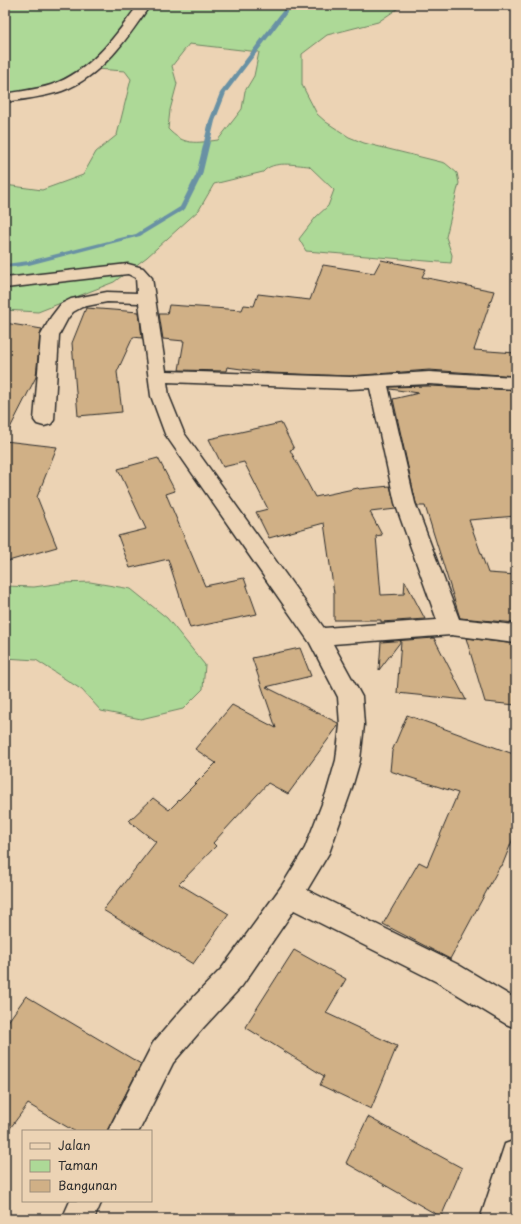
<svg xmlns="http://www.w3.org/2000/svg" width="521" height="1224" font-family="'Playpen Sans',sans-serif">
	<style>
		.green { fill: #add997; stroke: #6c8261; fill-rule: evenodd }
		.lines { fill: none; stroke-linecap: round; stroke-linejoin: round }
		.stream { fill: #6991a4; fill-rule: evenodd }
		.building { fill: #d0b086; stroke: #2b2b2b }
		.minor-casing { stroke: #2b2b2b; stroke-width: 3 }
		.tertiary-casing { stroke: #2b2b2b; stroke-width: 3 }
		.minor { fill: #ecd3b4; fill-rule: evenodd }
		.tertiary { fill: #ecd3b4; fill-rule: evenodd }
	</style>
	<rect width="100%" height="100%" fill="#ecd3b4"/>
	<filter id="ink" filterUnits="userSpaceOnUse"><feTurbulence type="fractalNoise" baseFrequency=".025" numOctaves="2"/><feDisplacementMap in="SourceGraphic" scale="8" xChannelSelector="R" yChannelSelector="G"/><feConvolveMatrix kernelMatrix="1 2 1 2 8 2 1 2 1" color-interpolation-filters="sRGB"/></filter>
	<g filter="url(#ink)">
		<!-- green -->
		<path class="green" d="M 5,5 L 403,5 L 378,22 L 327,35 L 302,54 L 302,85 L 317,114 L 326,122 L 349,137 L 364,143 L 445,163 L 457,173 L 459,183 L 446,237 L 452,255 L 451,263 L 306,251 L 299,239 L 316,217 L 328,206 L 334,190 L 309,166 C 295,165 273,160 263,172 L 214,184 L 199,210 L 147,257 L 114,282 L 38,312 L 5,310 L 5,185 L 42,190 L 83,175 L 96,152 L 117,135 L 131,79 L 125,71 L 81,68 L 53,85 L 5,94 ZM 189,44 L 259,52 L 254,76 L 245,91 L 242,109 L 218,140 C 196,143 184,146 168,129 L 170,110 L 177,84 L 172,66 Z
			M 90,582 L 131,589 L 167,618 L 205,665 L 203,689 L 183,709 L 141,719 L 101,711 L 82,690 L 36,660 L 5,658 L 5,586 L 34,587 L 62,583 Z"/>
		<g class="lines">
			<!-- stream -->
			<path class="stream" d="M 287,5 L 293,5 L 226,93 L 215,121 L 202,175 L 185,209 L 140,236 L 29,265 L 5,268 L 5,264 L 29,261 L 136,234 L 180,207 L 196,175 L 209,121 L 220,93 Z"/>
		</g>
		<!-- building -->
		<path class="building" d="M 381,260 L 426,269 L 422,277 L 494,291 L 474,350 L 516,353 L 516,376 L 429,370 L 350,376 L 270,373 L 227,367 L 226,371 L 179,370 L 184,341 L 163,339 L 159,314 L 167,314 L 169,305 L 242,310 L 244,305 L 254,306 L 258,294 L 310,300 L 323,265 L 374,273 Z
			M 86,308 L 139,312 L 142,338 L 133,337 L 117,372 L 122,412 L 78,416 L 72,343 Z
			M 5,323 L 42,329 L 40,335 L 36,377 L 5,438 Z
			M 429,386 L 516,390 L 516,516 L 469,520 L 488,573 L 516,575 L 516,623 L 460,618 L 425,506 L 418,506 L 416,503 L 393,399 L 419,393 L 390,389 L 390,387 Z
			M 281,423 L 294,449 L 290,450 L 315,497 L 358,488 L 359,489 L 390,486 L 396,509 L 370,512 L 382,535 L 376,536 L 381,595 L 404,594 L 405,581 L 425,619 L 381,622 L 381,620 L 334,620 L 334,593 L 324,523 L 269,538 L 256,512 L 268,509 L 244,462 L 223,467 L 209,439 Z
			M 5,441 L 57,447 L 37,497 L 57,547 L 5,562 Z
			M 158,458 L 175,491 L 166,494 L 205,586 L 244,578 L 257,614 L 190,628 L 168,559 L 130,568 L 118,536 L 146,529 L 118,469 Z
			M 434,638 L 466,700 L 397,693 L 401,641 L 379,670 L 381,642 Z
			M 466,638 L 516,644 L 516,705 L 485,702 Z
			M 300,648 L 311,676 L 266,687 L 338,723 L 338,726 L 288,794 L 268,783 L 213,843 L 216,846 L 179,884 L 229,914 L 193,964 L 103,910 L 156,842 L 129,821 L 153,798 L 169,810 L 216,763 L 195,749 L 232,705 L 276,728 L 252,658 Z
			M 407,715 L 516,755 L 516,831 L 502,866 L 500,866 L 450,959 L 383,924 L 419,862 L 427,866 L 458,793 L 390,771 L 392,751 Z
			M 294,950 L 346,979 L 326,1013 L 397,1046 L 371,1109 L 320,1085 L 324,1076 L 245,1027 Z
			M 26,996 L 141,1064 L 107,1131 L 74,1131 L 28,1104 L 5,1135 L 5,1026 Z
			M 368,1117 L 462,1168 L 441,1217 L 346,1163 Z"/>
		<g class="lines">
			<!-- minor casing -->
			<g class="minor-casing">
				<path id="minor" d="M 128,264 L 143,268 L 152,278 L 166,371 L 350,377 L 429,372 L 516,377 L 516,389 L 429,384 L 388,386 L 415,503 L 459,619 L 516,625 L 516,643 L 451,635 L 333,644 L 362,697 L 364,725 L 360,760 L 351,791 L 329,853 L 307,890 L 457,964 L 516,999 L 516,1028 L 506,1024 L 437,982 L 294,910 L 242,986 L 203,1028 L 173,1063 L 139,1131 L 108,1131 L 153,1043 L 183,1008 L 222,968 L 281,887 L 305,848 L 327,791 L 336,760 L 340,725 L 338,697 L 310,643 L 165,434 L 151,396 L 139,303 L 107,302 L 82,307 L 73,312 L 68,318 L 59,335 L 54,420 L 51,424 L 44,426 L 37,424 L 34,420 L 41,335 L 51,317 L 61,304 L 71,299 L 107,292 L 137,293 L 136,278 L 128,274 L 5,288 L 5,278 ZM 167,382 L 350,389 L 370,388 L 395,503 L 437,620 L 324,628 L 184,433 L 169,396 Z
					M 516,1140 L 516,1205 L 512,1219 L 480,1219 L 505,1144 Z
					M 70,1201 L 102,1201 L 94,1219 L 62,1219 Z"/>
			</g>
			<!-- tertiary casing -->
			<g class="tertiary-casing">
				<path id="tertiary" d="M 138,5 L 150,5 C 127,39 102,76 62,91 C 44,97 24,99 5,102 L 5,94 C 20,91 36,90 51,85 C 90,72 115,37 138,5 Z"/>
			</g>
			<!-- minor -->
			<use href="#minor" class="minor"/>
			<!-- tertiary -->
			<use href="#tertiary" class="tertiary"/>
		</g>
	</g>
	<!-- margin -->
	<rect width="521" height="1224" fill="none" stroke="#ecd3b4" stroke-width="20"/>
	<rect x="10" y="10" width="501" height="1204" fill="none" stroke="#2b2b2b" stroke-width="1.5" filter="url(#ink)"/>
	<!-- legend -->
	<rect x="22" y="1130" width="130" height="72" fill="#ecd3b4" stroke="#9f907d"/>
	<rect x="30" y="1143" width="20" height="6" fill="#ecd3b4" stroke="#9f907d"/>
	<text x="58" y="1150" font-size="12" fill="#2b2b2b">Jalan</text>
	<rect x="30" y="1160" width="20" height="12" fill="#add997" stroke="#9f907d"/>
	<text x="58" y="1170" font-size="12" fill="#2b2b2b">Taman</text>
	<rect x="30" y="1180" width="20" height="12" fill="#d0b086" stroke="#9f907d"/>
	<text x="58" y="1190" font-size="12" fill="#2b2b2b">Bangunan</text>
</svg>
